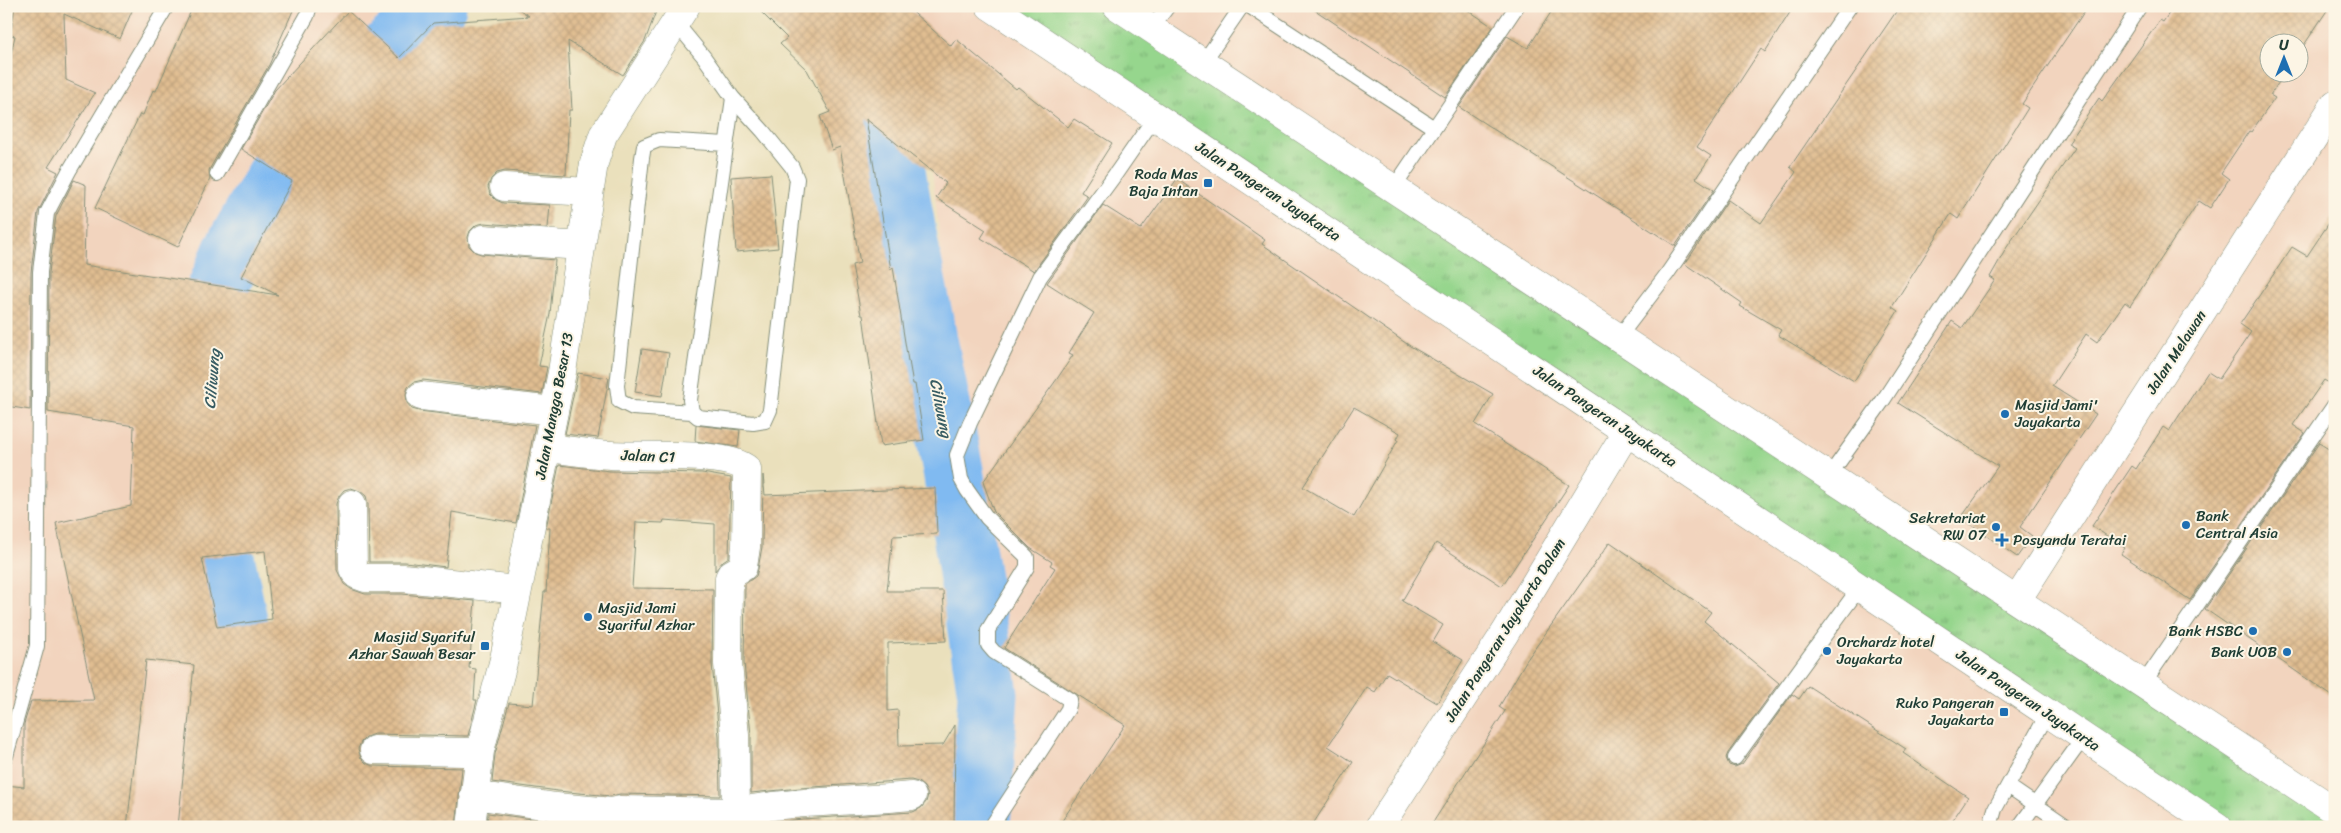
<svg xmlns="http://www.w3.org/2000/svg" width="2341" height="833" font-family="Sriracha,sans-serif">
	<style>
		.built { fill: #f2d4be; fill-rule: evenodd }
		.grass { fill: url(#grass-tufts); stroke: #5a8a60 }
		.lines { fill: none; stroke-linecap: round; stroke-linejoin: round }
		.river { stroke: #80baf1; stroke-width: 61 }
		.building { fill: url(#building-cross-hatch); fill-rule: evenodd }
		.service-casing { stroke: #848e78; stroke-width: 16 }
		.minor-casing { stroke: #848e78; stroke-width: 29 }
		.secondary-casing { stroke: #848e78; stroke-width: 29 }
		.service { stroke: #fff; stroke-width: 14 }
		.minor { stroke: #fff; stroke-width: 28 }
		.secondary { stroke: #fff; stroke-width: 28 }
		.poi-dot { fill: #1f6fb2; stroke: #fcf5e5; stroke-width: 2 }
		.labels { text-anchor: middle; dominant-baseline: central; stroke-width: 4; stroke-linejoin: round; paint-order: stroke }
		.poi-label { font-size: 15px; fill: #1f3d34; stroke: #fcf5e5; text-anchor: end }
		.street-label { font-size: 15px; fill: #1f3d34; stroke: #fcf5e5 }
		.water-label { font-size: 16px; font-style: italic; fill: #375c63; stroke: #fcf5e5 }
	</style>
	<defs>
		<pattern id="grass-tufts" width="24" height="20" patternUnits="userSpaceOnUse" patternTransform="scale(1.25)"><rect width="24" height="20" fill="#96d68d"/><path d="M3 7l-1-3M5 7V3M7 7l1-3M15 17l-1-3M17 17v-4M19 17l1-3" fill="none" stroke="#7aaf74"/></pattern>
		<pattern id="building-cross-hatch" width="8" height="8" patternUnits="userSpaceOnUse" patternTransform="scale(1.25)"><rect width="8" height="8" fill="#e0bd91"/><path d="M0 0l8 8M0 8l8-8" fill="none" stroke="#c0a37e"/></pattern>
	</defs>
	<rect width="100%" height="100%" fill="#fcf5e5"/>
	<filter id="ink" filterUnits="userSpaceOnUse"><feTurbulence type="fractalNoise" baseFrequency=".02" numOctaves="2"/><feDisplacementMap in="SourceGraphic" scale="10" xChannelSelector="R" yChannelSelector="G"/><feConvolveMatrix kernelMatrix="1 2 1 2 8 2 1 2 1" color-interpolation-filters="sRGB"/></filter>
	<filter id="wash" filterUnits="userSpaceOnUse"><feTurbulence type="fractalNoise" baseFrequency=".0096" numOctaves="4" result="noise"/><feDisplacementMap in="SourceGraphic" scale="20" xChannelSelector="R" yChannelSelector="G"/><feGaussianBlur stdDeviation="1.12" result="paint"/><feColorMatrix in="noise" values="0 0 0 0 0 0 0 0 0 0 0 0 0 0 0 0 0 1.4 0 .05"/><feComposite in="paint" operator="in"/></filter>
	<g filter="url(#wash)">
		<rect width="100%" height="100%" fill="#eae0bc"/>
		<path class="built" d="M6 6H448L375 67 213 267 158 343 234 827H6Z
			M787 6H990L2218 827H1004L930 151Z
			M1117 6H2335V810ZM2268 42H2298V72H2268Z"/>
		<path class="grass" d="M990 6H1117L2335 811V827H2218Z"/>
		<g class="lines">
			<path class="river" d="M855 61 885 114 909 250 953 470 988 694 980 827
				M214 370 216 352 213 300 234 250 284 162 356 80 436 6
				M211 473 212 499 255 708"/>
		</g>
		<g id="blocks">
			<path class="building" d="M15 6H134L120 39 64 14 66 80 95 93 48 167 58 172 38 212 31 272 30 410 6 406V75L15 36 10 35Z
				M193 6H295L269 65 209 170 210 179 178 247 95 208 140 114 143 115 153 90 156 91Z
				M514 6H658L645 41 623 75 568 41 572 110H569L566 175 505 171 497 173 491 179 488 187 490 194 496 200 503 203 550 205 548 228 484 223 476 225 470 231 468 237 469 246 475 252 481 254 555 260 550 314 539 366 547 367 542 394 423 380 414 382 408 387 406 394 407 403 412 409 419 411 535 425 516 523 452 512 446 567 405 562H369L368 504 366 496 360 491 351 488 344 490 339 496 336 504 337 570 344 584 351 589 365 594H402L475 601 469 668 476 669 474 700H477L468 736 374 734 366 737 361 742 358 749 361 758 366 763 373 766 462 768 456 827H178L194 665 146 660 127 827H6V785L24 787V724L31 701 94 700 56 523 131 506 134 426 48 412 49 273 56 216 74 180 86 185 84 265 278 295 241 277 292 181 241 149 275 90 348 11 399 58 433 23 529 16ZM265 551 272 619 217 627 202 558Z
				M755 6H906L951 46 956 39 1016 89 1018 87 1068 127 1074 119 1112 143 1081 192 1088 196 1034 271 981 238 986 230 936 198 946 183 866 119 891 270 893 267 908 361H909L913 384H915L924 440 881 446 863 315H861L852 265 860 263 840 147 832 150 820 116 830 112 807 70 780 44 787 38Z
				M1309 6H1462L1493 27 1445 97Z
				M1555 6H1794L1765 52 1761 49 1697 147 1711 156 1696 178 1714 190 1675 246 1459 107 1507 36 1528 48Z
				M1900 6H2088L2022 104 2028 108 1958 219 1951 214 1892 307 1898 311 1854 381 1778 335 1781 330 1740 306 1742 303 1685 264 1728 200 1761 223 1796 172 1790 167Z
				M2174 6H2330L2298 54V42H2268V72H2286L2270 95 2275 98 2251 132 2249 131 2221 173 2229 179 2210 208 2199 201 2130 306 2125 302 2097 342 2086 334 2052 386 2096 414 2020 527 2032 536 2017 557 1961 518 1998 466 1898 403 1952 321 1962 328 1995 280 1990 277 2007 247 2075 148 2068 144 2099 98 2102 101 2160 20 2163 22Z
				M771 174 778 248 736 252 731 177Z
				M1177 179 1265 240 1262 244 1410 346 1493 394 1475 424 1569 485 1502 586 1436 543 1402 601 1443 625 1433 642 1463 660 1437 703 1387 673 1375 692 1367 687 1328 746 1353 762 1311 827H1058L1125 725 1004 648 1055 568 1050 565 1052 562 1030 548 994 512 983 482 1057 379 1073 355 1069 353 1094 313 1047 283 1103 205 1141 229ZM1354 407 1400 433 1397 439 1398 440 1354 517 1303 487Z
				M2335 214V387L2324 380 2293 425 2305 433 2190 600 2121 554 2125 548 2092 526 2132 466 2136 469 2163 427 2169 431 2208 372 2219 379 2251 332 2240 324 2292 247 2307 256Z
				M642 349 669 353 662 396 635 392Z
				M578 373 609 378 598 438 565 434Z
				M696 425 740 430 738 447 695 441Z
				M2319 443 2335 453V698L2205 609Z
				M559 465 610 471 702 473 731 478 729 557 723 561 715 571V524L664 520 663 523 636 522 632 588 713 589 712 664 719 736 720 796 620 794 611 796 558 791 492 782 495 754 509 703 533 705 544 592H546L550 528H546Z
				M763 475 765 495 935 488 937 534 893 536 887 591H943L946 641 888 643V711L898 710 899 746 943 745 955 725 954 827H742L802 819 913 812 921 808 926 802 928 795 924 787 918 782 911 780 800 788 751 793V735L744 663 745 584 756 576 758 569 762 547Z
				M1610 542 1711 612 1704 621 1779 683 1728 753 1726 758 1729 765 1735 767 1742 764 1792 694 1799 699 1808 686 1906 749 1903 753 1968 797 1948 827H1430L1505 711 1499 707 1526 661Z
				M488 813 554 822 601 827H487Z"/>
		</g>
	</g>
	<g filter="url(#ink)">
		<use href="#blocks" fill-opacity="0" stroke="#848e78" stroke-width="1"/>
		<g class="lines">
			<defs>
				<path id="service" d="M1249 6 1434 128
					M676 23 704 57 733 98 763 131 792 167 797 179 770 410 765 421 753 423 698 417 692 412 690 400 733 98
					M1151 29 1168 6
					M1203 63 1242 6
					M217 174 307 16 310 6
					M1393 189 1517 6
					M1619 337 1667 274 1850 6
					M692 412 633 408 619 401 617 386 642 158 644 146 659 140 726 144
					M1829 476 1884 399 2140 6
					M2143 684 2335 404
					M6 756 37 646 40 272 47 213 69 171 167 6
					M1735 758 1860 587
					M2008 786 2068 827
					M991 827 1068 709 1070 700 994 652 988 645V630L1027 567V557L987 518 967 490 961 479 957 455 970 423 1040 277 1117 172 1155 117
					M1990 827 1995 809 2048 713
					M2019 827 2084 737"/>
				<path id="minor" d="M504 187 589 192
					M483 239 581 246
					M421 396 554 411
					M352 504 353 569 357 575 365 578H403L518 590
					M2017 600 2335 104
					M374 750 464 752 480 751
					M474 795 556 807 612 812 620 810 736 812 735 735 728 664 729 578 731 574 743 567 746 547 747 469C728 451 639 457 611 455 590 454 568 450 547 448
					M736 812C793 800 853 802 912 796
					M471 827 480 751 504 659 562 372 594 163 603 135 686 6
					M1379 827 1505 633 1627 431"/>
				<path id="secondary" d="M990 6 2218 827
					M1117 6 2335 811"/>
			</defs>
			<use href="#service" class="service-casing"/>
			<use href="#minor" class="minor-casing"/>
			<use href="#secondary" class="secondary-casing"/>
			<use href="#service" class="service"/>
			<use href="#minor" class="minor"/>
			<use href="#secondary" class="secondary"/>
		</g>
	</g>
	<g class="poi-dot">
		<rect x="1203" y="178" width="10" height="10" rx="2.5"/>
		<circle cx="2005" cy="414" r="5"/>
		<circle cx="2186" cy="525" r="5"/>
		<circle cx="1996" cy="527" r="5"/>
		<path d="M1999.5 532.5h5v5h5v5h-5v5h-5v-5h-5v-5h5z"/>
		<circle cx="588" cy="617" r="5"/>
		<circle cx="2253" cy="631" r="5"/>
		<rect x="480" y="641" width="10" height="10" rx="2.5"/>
		<circle cx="1827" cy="651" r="5"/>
		<circle cx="2287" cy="652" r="5"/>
		<rect x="1999" y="707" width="10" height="10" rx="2.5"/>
	</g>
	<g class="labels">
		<g class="poi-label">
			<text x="1198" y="174">Roda Mas<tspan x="1198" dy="17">Baja Intan</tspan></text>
			<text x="2015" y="405" text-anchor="start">Masjid Jami'<tspan x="2015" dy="17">Jayakarta</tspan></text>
			<text x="2196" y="516" text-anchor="start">Bank<tspan x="2196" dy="17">Central Asia</tspan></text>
			<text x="1986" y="518">Sekretariat<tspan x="1986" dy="17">RW 07</tspan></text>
			<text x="2013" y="540" text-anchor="start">Posyandu Teratai</text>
			<text x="598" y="608" text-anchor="start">Masjid Jami<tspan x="598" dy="17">Syariful Azhar</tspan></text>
			<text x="2243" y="631">Bank HSBC</text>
			<text x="475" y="637">Masjid Syariful<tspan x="475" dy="17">Azhar Sawah Besar</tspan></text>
			<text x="1837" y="642" text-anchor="start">Orchardz hotel<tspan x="1837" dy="17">Jayakarta</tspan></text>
			<text x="2277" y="652">Bank UOB</text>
			<text x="1994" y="703">Ruko Pangeran<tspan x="1994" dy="17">Jayakarta</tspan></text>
		</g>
		<g class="street-label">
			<text transform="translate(1268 191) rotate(33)">Jalan Pangeran Jayakarta</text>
			<text transform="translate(2176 352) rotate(-57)">Jalan Melawan</text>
			<text transform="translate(554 406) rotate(-79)">Jalan Mangga Besar 13</text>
			<text transform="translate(1605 416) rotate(34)">Jalan Pangeran Jayakarta</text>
			<text transform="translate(648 456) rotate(2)">Jalan C1</text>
			<text transform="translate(1505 630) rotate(-58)">Jalan Pangeran Jayakarta Dalam</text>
			<text transform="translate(2028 700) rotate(34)">Jalan Pangeran Jayakarta</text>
		</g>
		<g class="water-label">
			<text transform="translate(212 379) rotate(-85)">Ciliwung</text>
			<text transform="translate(941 408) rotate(79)">Ciliwung</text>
		</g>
	</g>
	<rect width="2341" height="833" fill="none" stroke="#fcf5e5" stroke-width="25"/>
	<g transform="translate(2284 58)"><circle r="24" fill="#fcf5e5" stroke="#a4ab9e"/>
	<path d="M0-4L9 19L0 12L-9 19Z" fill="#1f6fb2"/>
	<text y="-8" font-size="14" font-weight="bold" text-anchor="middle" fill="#1f3d34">U</text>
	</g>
</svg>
